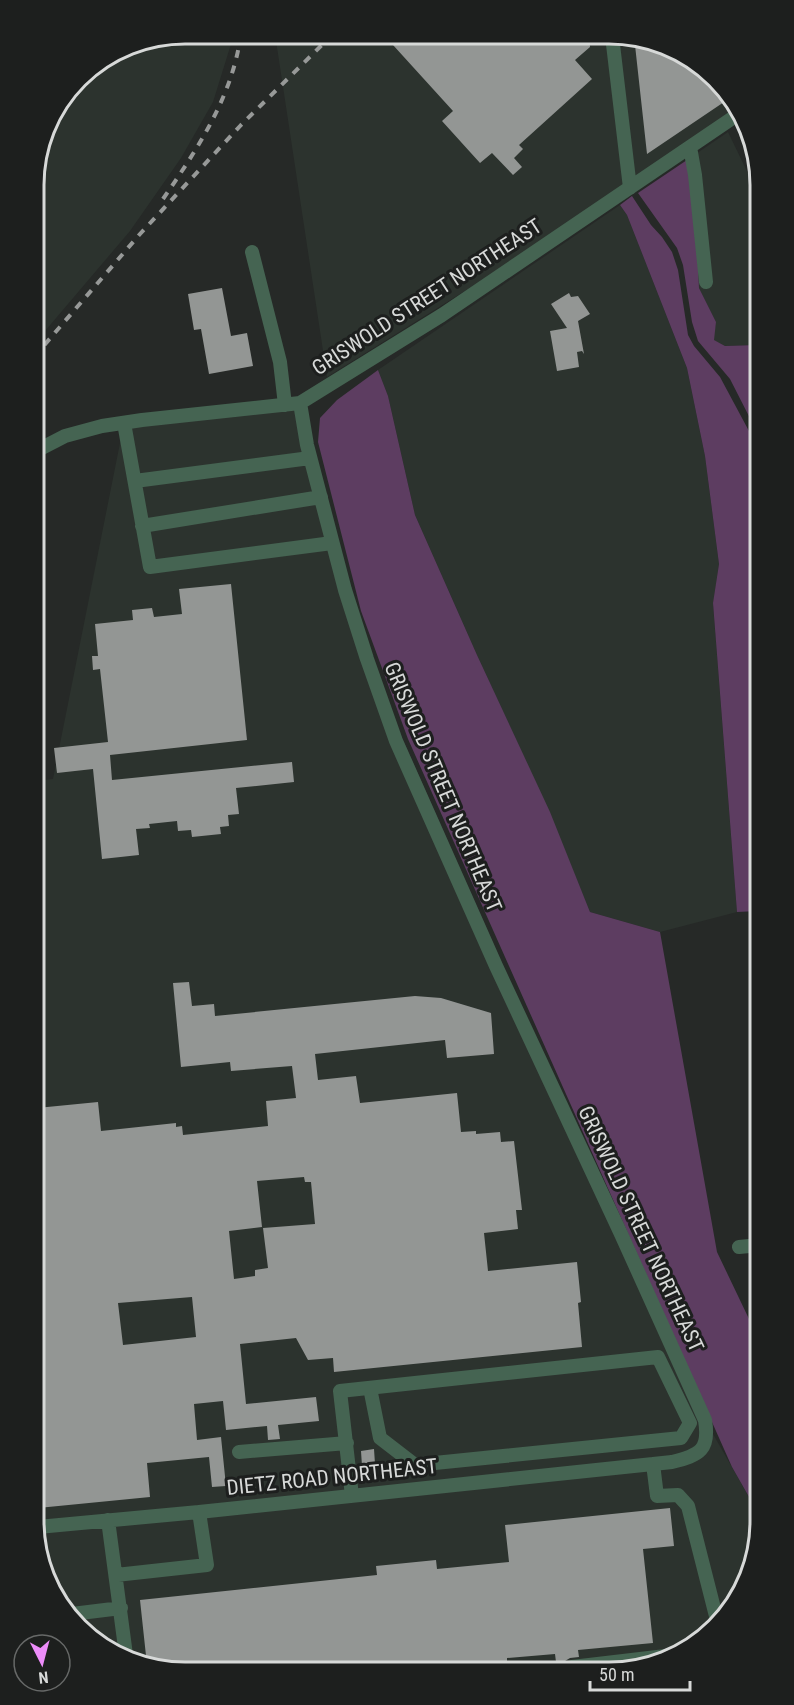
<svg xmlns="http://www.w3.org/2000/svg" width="794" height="1705" font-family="'Roboto Condensed',sans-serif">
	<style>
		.built { fill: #2c332e }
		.green { fill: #5d3d61 }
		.building { fill: #939694; fill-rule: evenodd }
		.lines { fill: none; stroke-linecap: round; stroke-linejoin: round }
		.minor { stroke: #456452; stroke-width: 14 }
		.rail { stroke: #979998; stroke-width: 4; stroke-dasharray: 8 8; stroke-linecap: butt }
		.labels { text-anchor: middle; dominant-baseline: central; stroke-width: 6; stroke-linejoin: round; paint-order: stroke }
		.street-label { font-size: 21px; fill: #d7d9d8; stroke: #1d1f1e }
		.rim { fill: none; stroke: #d7d9d8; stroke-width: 3 }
	</style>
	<rect width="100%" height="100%" fill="#262927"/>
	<path class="built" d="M185 33H233L231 44 213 102 181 158 130 231 34 344 33 175 49 118 84 71 127 44Z
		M275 34 638 36 710 71 737 115 638 183 327 377Z
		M728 132 756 190V345L725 346 713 340 716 322 699 288 697 243 687 160Z
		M620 205 627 215 687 368 705 456 719 564 713 604 737 912 660 932 590 912 549 812 477 655 415 515 388 396 378 370Z
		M300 403 367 659 705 1420 761 1518V1530L729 1613 693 1647 649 1667 156 1669 84 1634 38 1560 36 781 53 779 124 423Z"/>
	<path class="green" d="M687 160 697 243 699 288 716 322 714 340 725 346 756 345 757 432 730 379 698 341 692 322 683 265 677 248 638 193Z
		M632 196 651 225 662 237 672 252 678 270 688 335 694 346 720 377 757 446 758 911 737 912 713 603 719 564 705 456 687 368 627 215 620 205Z
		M378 370 388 396 415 515 477 655 550 812 590 912 660 932 717 1252 760 1342 761 1518 732 1467 408 739 361 611 318 442 320 418 337 400Z"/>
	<path class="building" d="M383 34 589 36 590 47 575 60 592 79 519 145 523 149 514 158 522 167 513 175 492 153 480 163 442 121 453 111Z
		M634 36H638L710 71 727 100 647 154Z
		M222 288 231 336 247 333 253 366 209 374 201 329 194 330 188 294Z
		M569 293 571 297 578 296 590 314 578 321 584 354 582 351 577 352 579 367 557 371 550 331 567 328 551 304Z
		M231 584 247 740 110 755 112 780 292 762 294 782 236 788 239 814 228 815 229 826 220 827 221 834 192 837 191 830 178 831 177 821 149 824 150 828 136 829 139 855 102 859 93 769 57 773 54 748 108 742 100 669 93 670 92 656H98L95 624 133 620 132 610 152 608 154 617 182 614 179 589Z
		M189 982 192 1006 214 1004 215 1016 415 996 441 998 491 1013 494 1054 447 1058 445 1040 315 1054 318 1080 356 1076 360 1103 457 1093 461 1132 476 1131V1134L500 1132 501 1142 514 1141 522 1210H516L518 1229 484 1233 488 1271 577 1262 581 1302 578 1303 582 1347 334 1372 333 1358 308 1360 296 1338 240 1344 246 1404 316 1397 319 1421 278 1425 280 1439 268 1440 267 1426 226 1430 223 1401 194 1404 197 1440 221 1437 226 1486 212 1487 209 1457 147 1463 150 1497 38 1508 37 1108 98 1102 101 1131 176 1123V1127L182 1126 183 1135 268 1126 266 1101 296 1098 292 1066 231 1071 230 1062 181 1067 173 983ZM304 1177 305 1182H311L315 1224 263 1228 268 1268 255 1270V1276L234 1279 229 1231 262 1227 257 1181ZM192 1297 196 1337 123 1345 118 1303Z
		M374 1449 375 1464 362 1466 361 1451Z
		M670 1508 674 1546 643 1549 653 1643 578 1650 579 1657 570 1658 565 1661 556 1662 555 1654 507 1658V1667L156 1669 147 1665 140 1600 377 1575 376 1566 436 1560 437 1569 509 1562 505 1525Z"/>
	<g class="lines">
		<path class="minor" d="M612 36 630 188
			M690 147 695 175 706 282
			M252 252 280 362 285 405
			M124 423 150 567 332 543
			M34 452 65 436 102 426 142 420 300 403 442 315 737 115
			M135 481 310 458
			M142 526 321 497
			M739 1247 760 1245
			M239 1452 347 1443
			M653 1464 657 1496 678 1495 688 1506 718 1624
			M352 1496 340 1391 658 1357 690 1423 681 1438 415 1465 380 1438 370 1388
			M108 1520 126 1655
			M38 1527 199 1512 672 1462C700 1455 710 1450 705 1420L621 1234 496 966 396 741 367 659 345 590 307 445 300 403
			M116 1575 207 1565 199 1512
			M72 1614 121 1608
			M572 1667 674 1655"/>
		<path class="rail" d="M163 199C198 148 233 96 241 33
			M34 357 140 234 241 125 333 34"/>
	</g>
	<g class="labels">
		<g class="street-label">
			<text transform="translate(427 297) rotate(-33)">GRISWOLD STREET NORTHEAST</text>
			<text transform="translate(443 787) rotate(67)">GRISWOLD STREET NORTHEAST</text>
			<text transform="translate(641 1229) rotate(65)">GRISWOLD STREET NORTHEAST</text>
			<text transform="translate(332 1477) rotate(-6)">DIETZ ROAD NORTHEAST</text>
		</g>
	</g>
	<path d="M0 0H794V1705H0ZM185 44H609A141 141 0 0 1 750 185V1521A141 141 0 0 1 609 1662H185A141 141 0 0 1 44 1521V185A141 141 0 0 1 185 44Z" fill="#1d1f1e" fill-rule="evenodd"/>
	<path class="rim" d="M185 44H609A141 141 0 0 1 750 185V1521A141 141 0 0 1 609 1662H185A141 141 0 0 1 44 1521V185A141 141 0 0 1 185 44Z"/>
	<g transform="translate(42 1663) rotate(174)"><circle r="28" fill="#1d1f1e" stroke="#676968" stroke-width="1.5"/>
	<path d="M0-4.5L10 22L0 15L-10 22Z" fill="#ed8cf9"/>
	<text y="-9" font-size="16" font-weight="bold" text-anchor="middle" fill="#d7d9d8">N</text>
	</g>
	<path d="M590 1681v9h100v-9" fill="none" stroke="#d7d9d8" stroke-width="3"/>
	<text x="599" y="1681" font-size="18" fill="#d7d9d8" stroke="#1d1f1e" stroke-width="4.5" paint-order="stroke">50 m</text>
</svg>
